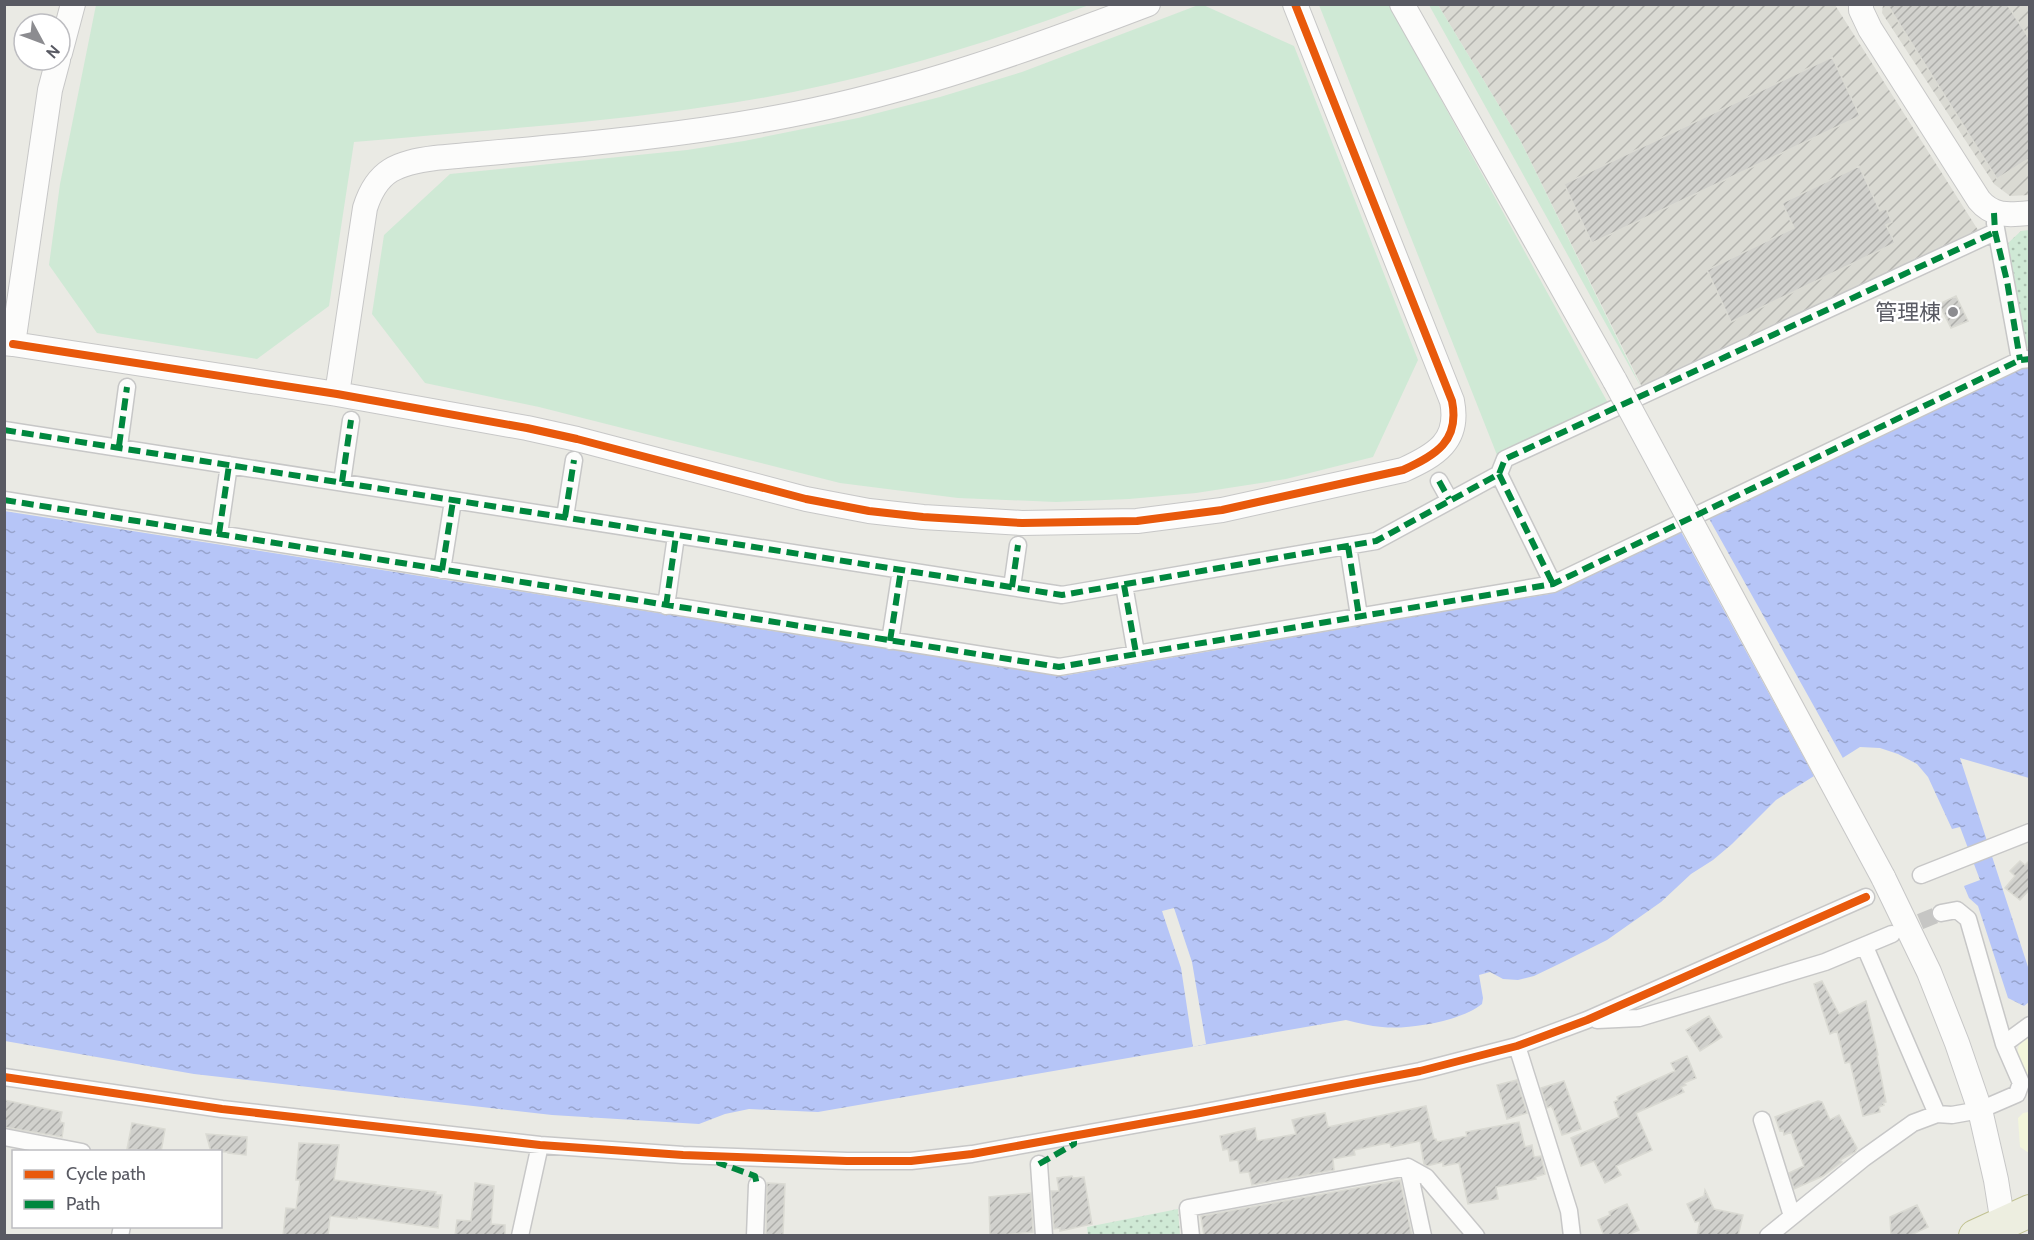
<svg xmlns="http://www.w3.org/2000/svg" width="2034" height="1240" font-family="Cabin,'Noto Sans JP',sans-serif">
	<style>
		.commercial { fill: #f3f6db }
		.industrial { fill: url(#industrial-furrows) }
		.grass { fill: #cfe9d5 }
		.park { fill: url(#park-dots) }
		.water { fill: url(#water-ripples) }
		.pier { fill: #eaeae4 }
		.building { fill: url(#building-hatch); stroke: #dadad3; stroke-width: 1.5 }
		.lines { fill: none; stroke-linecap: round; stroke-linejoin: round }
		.street-tunnel { stroke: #c6c6c4; stroke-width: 16; stroke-dasharray: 16 8; stroke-linecap: butt }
		.street-casing { stroke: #c7c7c7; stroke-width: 19 }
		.secondary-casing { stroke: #c7c7c7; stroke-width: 26 }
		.highway-casing { stroke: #c1c291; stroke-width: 34 }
		.street { stroke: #fcfcfb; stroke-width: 16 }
		.secondary { stroke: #fcfcfb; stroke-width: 24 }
		.highway { stroke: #edeee0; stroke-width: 32 }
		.secondary-bridge-casing { stroke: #c7c7c7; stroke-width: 26; stroke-linecap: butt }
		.secondary-bridge { stroke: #fcfcfb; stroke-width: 24 }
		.quiet { stroke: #00873e; stroke-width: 6; stroke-dasharray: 12 6; stroke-linecap: butt }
		.cycleway-casing { stroke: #fff; stroke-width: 11 }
		.cycleway { stroke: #e8590c; stroke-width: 8 }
		.poi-dot { fill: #8c8c90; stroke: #fff; stroke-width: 2 }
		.labels { text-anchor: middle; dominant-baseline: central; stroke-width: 4.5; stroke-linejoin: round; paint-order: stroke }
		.poi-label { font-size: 22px; fill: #595a63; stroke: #fff; text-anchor: end }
	</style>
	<defs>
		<pattern id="industrial-furrows" width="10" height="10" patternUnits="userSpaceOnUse" patternTransform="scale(1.5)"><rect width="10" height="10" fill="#dadad3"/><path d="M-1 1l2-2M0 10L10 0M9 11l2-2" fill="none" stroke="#b4b4af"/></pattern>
		<pattern id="park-dots" width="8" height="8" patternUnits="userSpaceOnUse" patternTransform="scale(1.5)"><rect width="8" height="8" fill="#cfe9d5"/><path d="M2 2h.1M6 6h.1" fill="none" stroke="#abc0b0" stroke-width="1.8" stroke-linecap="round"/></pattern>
		<pattern id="water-ripples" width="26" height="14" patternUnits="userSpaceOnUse" patternTransform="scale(1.5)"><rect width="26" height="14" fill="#b6c5f7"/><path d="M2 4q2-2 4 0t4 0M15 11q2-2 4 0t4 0" fill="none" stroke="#97a3cc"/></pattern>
		<pattern id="building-hatch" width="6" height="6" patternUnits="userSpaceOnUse" patternTransform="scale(1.5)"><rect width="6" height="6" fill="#d1d1cd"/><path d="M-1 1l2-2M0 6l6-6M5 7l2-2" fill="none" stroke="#adadaa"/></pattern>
	</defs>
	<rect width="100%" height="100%" fill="#eaeae4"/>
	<path class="commercial" d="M2029 1037V1079L2017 1053 2019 1045Z
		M2029 1112H2030L2029 1153 2020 1147 2018 1118 2023 1113Z"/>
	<path class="industrial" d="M1438 5H1835L1978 230 1643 389 1521 142Z
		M1883 5H2029V195L2010 196 1994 184 1882 13Z"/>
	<path class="grass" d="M1201 4 1294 46 1418 360 1373 457 1286 479 1196 493 1129 499 1056 502 958 498 840 483 539 407 425 383 372 314 384 235 450 174 687 150 744 141 858 118 940 97 1022 72Z
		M96 5V4L1089 5C967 51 840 88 711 106 593 124 473 131 354 142L329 306 257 359 97 333 49 265 60 184Z
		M1319 5H1389L1608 403 1497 455Z
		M1429 5H1438L1521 142 1642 389Z"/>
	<path class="park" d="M2029 230 2030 348H2027L2008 243 2021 231Z
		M1178 1209 1180 1235H1088L1087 1227Z"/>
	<path class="water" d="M2029 367V778L1960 758 2029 970V1002L2024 1006 2008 998 1978 906 1969 898 1964 886 1980 880 1960 827 1952 829 1928 777 1917 764 1898 754 1880 748 1860 747 1776 800 1732 844 1713 860 1691 874 1661 902 1607 940 1559 964 1534 976 1518 980 1503 979 1490 972 1479 975 1483 998 1482 1004C1461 1021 1409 1030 1382 1027 1370 1026 1358 1023 1346 1020L818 1112 749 1109 725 1114 699 1124 552 1115 194 1074 5 1041 4 511 1062 676 1549 594 2019 368Z"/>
	<path class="pier" d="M1707 515 1844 760 1815 778 1679 528Z
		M1174 908 1192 962 1206 1044 1193 1047 1181 968 1162 911Z"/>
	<path class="building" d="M1887 4H2007L2030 40V158L1997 179Z
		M1832 57 1860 116 1592 243 1564 184Z
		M1859 166 1880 211 1886 208 1892 222 1886 225 1895 243 1731 322 1707 270 1794 228 1782 203Z
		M1956 296 1968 321 1951 328 1939 304Z
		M2030 860V889L2020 900 2005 888 2015 876 2010 871 2020 861 2025 865Z
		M1822 981 1839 1014 1866 1001 1878 1055 1877 1056 1886 1102 1883 1103 1884 1105 1879 1107 1880 1112 1863 1116 1850 1062 1845 1063 1837 1031 1830 1034 1814 984Z
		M1709 1016 1722 1037 1700 1051 1686 1030Z
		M1687 1056 1696 1078 1684 1083 1686 1085 1681 1087 1684 1092 1636 1113 1652 1150 1616 1166 1621 1175 1605 1183 1594 1161 1581 1166 1571 1138 1619 1117 1614 1102 1618 1100 1617 1097 1675 1071 1671 1063Z
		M1517 1080 1527 1113 1507 1119 1497 1085Z
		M1564 1081 1581 1129 1562 1135 1553 1109 1551 1106 1547 1108 1541 1088Z
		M4 1100 62 1112 60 1122 64 1123 62 1137 4 1127Z
		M1818 1101 1822 1102 1830 1120 1839 1115 1857 1148 1855 1152 1840 1160 1842 1162 1823 1176 1794 1189 1789 1173 1804 1166 1791 1132 1784 1135 1783 1130 1780 1131 1775 1117Z
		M1426 1106 1434 1139H1436L1437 1142 1467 1136 1466 1132 1519 1122 1525 1147 1532 1145 1534 1157 1541 1156 1545 1174 1535 1177 1536 1179 1496 1187 1498 1199 1468 1204 1459 1163 1443 1166V1162L1427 1166 1424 1164 1420 1141 1391 1147 1390 1143 1383 1144 1354 1150 1355 1155 1333 1159 1334 1170 1252 1185 1249 1172 1240 1173 1238 1160 1230 1161 1228 1149 1223 1150 1220 1136 1255 1128 1257 1141 1296 1134 1292 1120 1300 1118 1325 1113 1328 1127Z
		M132 1123 165 1129 161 1152 127 1149Z
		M206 1134 247 1137 246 1155 228 1153V1152H211Z
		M299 1143 339 1145 334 1180 436 1192 435 1195H442L438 1228 358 1217 357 1219 330 1216 328 1236H283L286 1208 296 1209 300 1180H296Z
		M1072 1176 1073 1178 1084 1177 1092 1224 1060 1231V1228L1054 1229 1051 1191H1059L1057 1178Z
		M1400 1180 1412 1236H1204L1201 1216Z
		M475 1183 494 1186 491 1224 505 1225V1236H455L457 1220 471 1221Z
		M767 1183 785 1184 783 1236H766Z
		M1705 1190 1714 1209 1743 1215 1738 1236H1697L1700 1221 1695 1222 1687 1204 1704 1196Z
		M1031 1193 1033 1232 990 1236 989 1197Z
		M1627 1204 1639 1230 1625 1236H1604L1598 1220 1610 1215 1609 1212Z
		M1917 1205 1928 1227 1909 1236H1891L1890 1217Z"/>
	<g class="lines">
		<path class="street-tunnel" d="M1898 931 1941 913"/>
		<defs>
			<path id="street" d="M1995 223 2020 360
				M4 430 1062 595 1376 541 1499 474 1505 459 1995 232
				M119 446 127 387
				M1499 474 1553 584
				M1439 481 1449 499
				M342 482 351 420
				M4 500 1059 667 1553 584 2020 360 2030 359
				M565 517 574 460
				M219 534 229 465
				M1348 546 1359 616
				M442 570 453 501
				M1124 585 1136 653
				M1012 587 1018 545
				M666 606 676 536
				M890 641 901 570
				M1921 875 2030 832
				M1941 913 1957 910 1968 919 2004 1044
				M1865 947 1937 1114
				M1597 1020 1639 1018 1825 962 1892 934
				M1517 1046 1569 1211 1572 1236
				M4 1077 222 1109 540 1145 683 1155 847 1161H911L972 1154 1195 1114 1420 1071 1517 1046 1587 1020 1866 897
				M1762 1120 1792 1216
				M4 1137 82 1152
				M1039 1164 1044 1236
				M1408 1167 1423 1236
				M120 1236 122 1226
				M520 1236 540 1145
				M755 1236 757 1185
				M1191 1236 1188 1208 1408 1167 1426 1177 1476 1236
				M1768 1236 1864 1158 1913 1123 1937 1114 1952 1115 1980 1110 2017 1094 2021 1083 2004 1044 2030 1025"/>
			<path id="secondary" d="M1402 4 1615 381
				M1861 4V10L1870 29 1979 200C1993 217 2009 215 2030 213
				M60 53 73 4
				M4 343 13 344 50 90 58 60
				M13 344 337 394 527 428 577 439 806 499 869 511 923 517 1022 523 1137 521 1222 510 1403 470C1436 455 1460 441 1452 401L1295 4
				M337 394 365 208C377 170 397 163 435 158 553 147 672 138 790 115 914 91 1030 49 1148 4
				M1883 877 1929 972 1957 1043 1980 1110 1996 1180 2003 1224"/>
			<path id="highway" d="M1975 1236 2030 1211"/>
		</defs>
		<use href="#street" class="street-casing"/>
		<use href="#secondary" class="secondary-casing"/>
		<use href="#highway" class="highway-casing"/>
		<use href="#street" class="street"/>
		<use href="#secondary" class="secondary"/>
		<use href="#highway" class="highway"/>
		<defs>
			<path id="secondary-bridge" d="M1615 381 1883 877"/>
		</defs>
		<use href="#secondary-bridge" class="secondary-bridge-casing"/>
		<use href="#secondary-bridge" class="secondary-bridge"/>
		<path class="quiet" d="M1994 213 1995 232 2007 281 2020 360
			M4 430 1062 595 1376 541 1499 474 1505 459 1995 232
			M119 446 127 387
			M1499 474 1553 584
			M1439 481 1449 499
			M342 482 351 420
			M4 500 1059 667 1553 584 2020 360 2030 359
			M565 517 574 460
			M219 534 229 465
			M1348 546 1359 616
			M442 570 453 501
			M1124 585 1136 653
			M1012 587 1018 545
			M666 606 676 536
			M890 641 901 570
			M719 1159V1163L755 1176 757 1185
			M1039 1164 1074 1144V1137"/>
		<defs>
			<path id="cycleway" d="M13 344 337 394 527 428 577 439 806 499 869 511 923 517 1022 523 1137 521 1222 510 1403 470C1436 455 1460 441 1452 401L1295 4
				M4 1077 222 1109 540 1145 683 1155 847 1161H911L972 1154 1195 1114 1420 1071 1517 1046 1587 1020 1866 897"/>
		</defs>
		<use href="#cycleway" class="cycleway-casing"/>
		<use href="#cycleway" class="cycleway"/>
	</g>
	<circle class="poi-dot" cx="1953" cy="312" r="6"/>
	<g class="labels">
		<g class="poi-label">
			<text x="1941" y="312">管理棟</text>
		</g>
	</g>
	<rect width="2034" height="1240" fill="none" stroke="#595a63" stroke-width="12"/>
	<rect x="12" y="1150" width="210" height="78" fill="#ffffff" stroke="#bdbdc1" stroke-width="1.5"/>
	<rect x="24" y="1170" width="30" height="9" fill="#e8590c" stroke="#bdbdc1" stroke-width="1.5"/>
	<text x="66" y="1180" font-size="18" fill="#595a63">Cycle path</text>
	<rect x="24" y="1200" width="30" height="9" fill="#00873e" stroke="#bdbdc1" stroke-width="1.5"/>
	<text x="66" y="1210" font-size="18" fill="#595a63">Path</text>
	<g transform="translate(42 42) rotate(131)"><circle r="28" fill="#ffffff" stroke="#bdbdc1" stroke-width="1.5"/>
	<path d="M0-4.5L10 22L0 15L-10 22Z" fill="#8c8c90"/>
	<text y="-9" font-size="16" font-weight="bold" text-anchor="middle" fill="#595a63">N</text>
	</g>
</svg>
